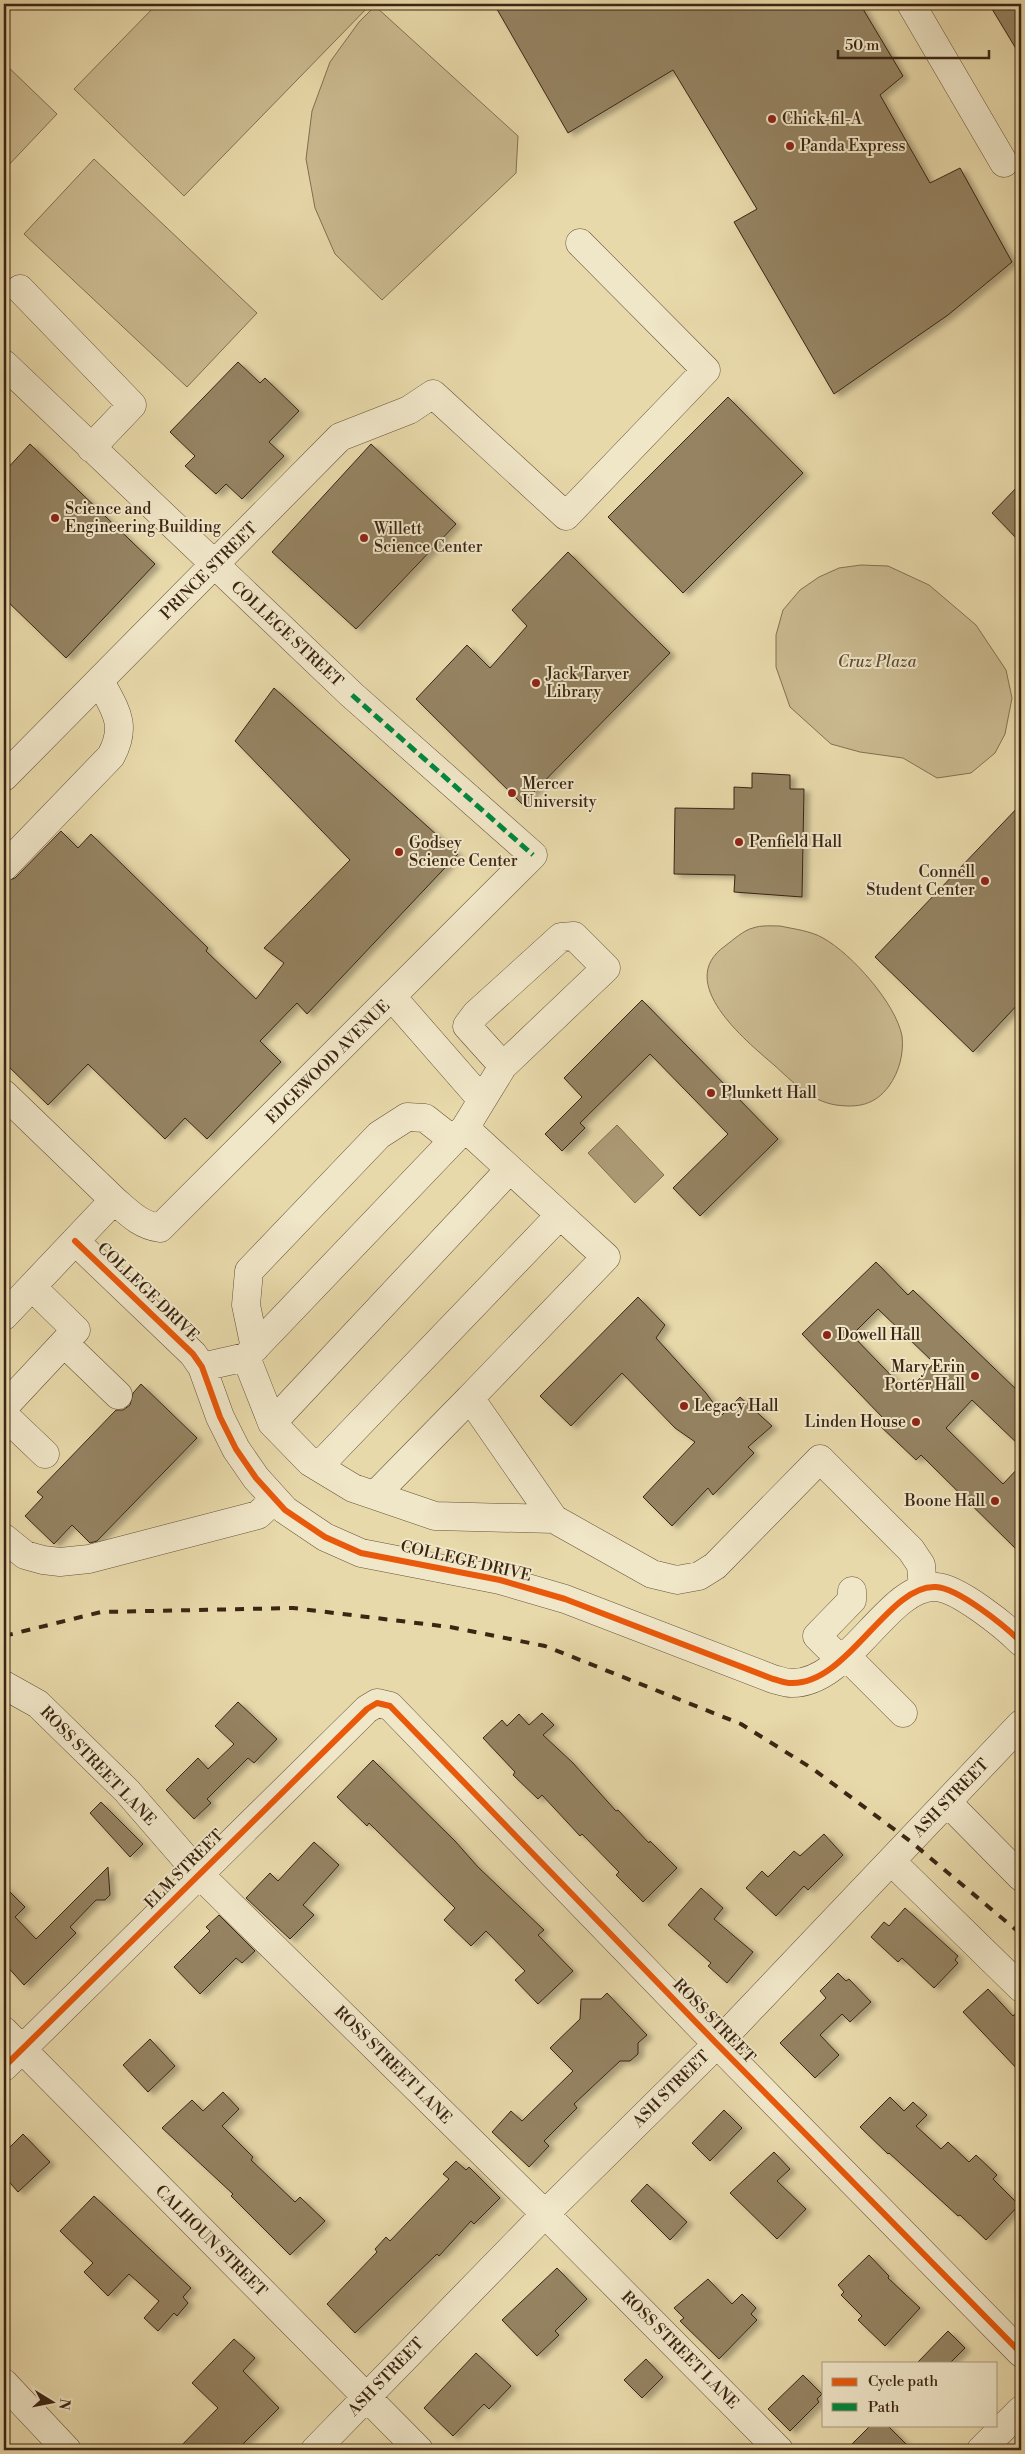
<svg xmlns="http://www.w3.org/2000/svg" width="1025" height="2454" font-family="'Libre Bodoni',serif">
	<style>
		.green { fill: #cbba90; stroke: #837052 }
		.water { fill: #ad9c77; stroke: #7f6c4f }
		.building { fill: #958362; stroke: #3b2513; fill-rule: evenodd; filter: url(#shadow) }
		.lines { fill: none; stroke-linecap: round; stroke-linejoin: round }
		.minor-casing { stroke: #665239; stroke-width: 29 }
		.minor { stroke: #f0e6c8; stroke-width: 28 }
		.rail { stroke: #3b2513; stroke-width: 4; stroke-dasharray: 9 9; stroke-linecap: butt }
		.quiet { stroke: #00873e; stroke-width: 5; stroke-dasharray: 10 5; stroke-linecap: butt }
		.cycleway-casing { stroke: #f0e6c8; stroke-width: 9 }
		.cycleway { stroke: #e8590c; stroke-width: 6 }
		.poi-dot { fill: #8f2418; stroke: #f0e6c8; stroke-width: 2 }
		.labels { text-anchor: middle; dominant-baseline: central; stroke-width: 4; stroke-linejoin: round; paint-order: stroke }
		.poi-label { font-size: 16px; fill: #3b2513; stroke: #f0e6c8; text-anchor: start }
		.street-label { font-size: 16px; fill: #3b2513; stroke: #f0e6c8 }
		.park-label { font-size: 16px; font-style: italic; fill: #5f4a32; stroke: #f0e6c8 }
	</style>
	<defs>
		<filter id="shadow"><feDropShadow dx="5.5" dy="3" stdDeviation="2.5" flood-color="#0004"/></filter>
	</defs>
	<rect width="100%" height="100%" fill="#e8d9aa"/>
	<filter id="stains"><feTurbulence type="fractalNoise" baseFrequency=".004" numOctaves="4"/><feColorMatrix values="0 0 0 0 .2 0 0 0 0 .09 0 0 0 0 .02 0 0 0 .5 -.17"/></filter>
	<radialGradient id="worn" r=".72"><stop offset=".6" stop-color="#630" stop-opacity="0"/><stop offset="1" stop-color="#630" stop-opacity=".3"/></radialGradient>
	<path class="green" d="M157 4H371L184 196 74 89Z
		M375 6 518 136 516 173 382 300 335 254 315 208 306 159 312 111 330 62 359 22Z
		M4 63 57 114 4 170Z
		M94 159 257 313 187 387 24 234Z
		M861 565 888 566 929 585 976 625 1006 670 1012 698 1005 734 995 753 971 773 937 778 903 758 860 752 831 744 790 707 776 667V635L783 610 800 590 819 577 839 568Z
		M780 926C794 929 811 931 823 938 852 954 896 1004 902 1036 904 1054 899 1072 889 1086 875 1105 858 1108 836 1105 810 1101 792 1081 774 1065 745 1040 674 982 725 946 733 940 744 930 753 928 761 925 772 926 780 926Z"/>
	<path class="water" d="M617 1125 664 1175 635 1203 588 1153Z"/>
	<path class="building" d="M494 4H860L903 76 880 95 930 183 960 168 1012 262 948 315 834 394 734 222 757 209 673 70 568 133Z
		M989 4H1021V57Z
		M238 362 260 383 265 378 299 411 269 442 284 456 242 499 226 484 216 494 185 466 195 456 170 432Z
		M728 397 803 473 683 593 608 517Z
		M30 444 155 564 66 658 4 598V472Z
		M371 444 456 524 356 629 272 552Z
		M1021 483V543L992 513Z
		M568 552 670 653 522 804 416 699 467 645 490 668 527 626 512 610Z
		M274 688 458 854 307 1014 297 1003 260 1041 281 1062 207 1139 185 1118 165 1139 88 1064 48 1105 4 1062V882L15 878 61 831 78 848 91 834 208 948 206 951 256 999 284 963 264 948 350 860 235 741Z
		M752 773 790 775V789H804L802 897 734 892 735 875 674 874 675 808 734 809V787L752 788Z
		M1021 804V1001L973 1052 875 957Z
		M642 1000 778 1139 700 1216 673 1188 728 1134 650 1054 580 1123 585 1128 562 1151 545 1134 582 1097 564 1078Z
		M876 1262 908 1295 913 1290 1021 1394V1447L972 1400 946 1428 1003 1484 1021 1465V1554L921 1455 916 1460 878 1424 883 1418 802 1334ZM878 1309 934 1363 907 1392 852 1335Z
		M638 1297 665 1325 656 1338 706 1393 722 1415 740 1397 772 1426 748 1447 754 1453 713 1495 708 1488 672 1526 643 1497 695 1442 675 1428 622 1373 571 1426 540 1396Z
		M141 1384 197 1438 97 1541 90 1543 72 1525 54 1544 25 1516 43 1497 37 1492 116 1410H123L130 1405 133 1393Z
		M238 1702 277 1739 254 1763 248 1758 207 1799 211 1803 194 1819 166 1790 198 1758 208 1769 234 1744 215 1726Z
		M542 1713 554 1725 543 1735 573 1763 616 1811 618 1810 649 1843 650 1841 677 1868 643 1902 616 1875 619 1872 582 1834 580 1836 542 1795 538 1799 513 1775 515 1772 483 1738 502 1720 507 1726 519 1714 529 1725Z
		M373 1760 455 1841 478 1867 544 1930 538 1935 573 1971 538 2004 515 1980 525 1971 486 1931 471 1946 444 1920 455 1908 369 1823 367 1826 337 1797Z
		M101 1802 143 1844 130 1857 90 1813Z
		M824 1834 843 1855 808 1890 804 1886 776 1916 746 1888 762 1871 768 1877 794 1851 800 1856Z
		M314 1842 339 1865 303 1905 314 1915 290 1939 246 1898 270 1873 278 1881Z
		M108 1867 110 1895 105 1900H96L70 1927 76 1933 24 1985 4 1963V1886L25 1907 15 1917 36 1939Z
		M701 1888 723 1908 714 1919 753 1952 727 1983 708 1966 711 1963 668 1925Z
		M905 1908 958 1956 955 1960 958 1963 934 1988 902 1958 898 1962 871 1937 884 1922 889 1926Z
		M219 1915 255 1951 242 1963 236 1958 200 1994 174 1967 210 1931 206 1927Z
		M838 1973 846 1981 849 1979 871 2002 850 2022 842 2014 820 2035 839 2055 815 2078 780 2043 826 1998 820 1991Z
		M988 1989 1013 2016 1021 2009V2073L963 2012Z
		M607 1993 647 2035 638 2043V2054L630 2061H620L574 2104 577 2108 544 2141 549 2146 529 2167 492 2132 511 2111 522 2121 573 2071 550 2048 580 2019 581 1999H601Z
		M150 2039 175 2066 148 2092 123 2065Z
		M223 2092 239 2109 222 2126 253 2157 251 2160 295 2202 300 2197 325 2221 290 2255 231 2196 233 2194 162 2128 192 2100 203 2111Z
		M890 2097 904 2111 913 2102 927 2115 916 2126 941 2149 948 2142 969 2162 976 2155 997 2175 993 2179 1019 2205 986 2240 960 2215 958 2216 889 2153 888 2154 860 2127Z
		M724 2110 742 2128 710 2161 692 2143Z
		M23 2134 50 2162 18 2192 4 2176V2153Z
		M774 2152 790 2169 777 2181 806 2209 777 2239 730 2193Z
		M456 2161 466 2170 469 2167 500 2198 474 2224 471 2221 439 2256 437 2254 355 2333 327 2304 377 2252 375 2249 386 2237 390 2241 449 2179 443 2174Z
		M647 2184 687 2222 670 2240 631 2201Z
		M94 2196 191 2288 183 2297 188 2303 177 2316 174 2313 158 2331 144 2318 159 2301 129 2274 108 2296 84 2272 93 2263 60 2231Z
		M869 2255 889 2276 888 2278 920 2308 885 2346 858 2320 862 2316 841 2295 844 2292 838 2285Z
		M557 2268 587 2299 555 2331 559 2335 537 2356 502 2320Z
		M708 2279 732 2304 742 2294 756 2308 751 2314 757 2320 719 2359 680 2321 684 2318 674 2308Z
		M948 2331 965 2348 950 2363H917Z
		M234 2339 255 2358 243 2371 279 2408 237 2450H177L218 2408 192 2383Z
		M476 2353 511 2386 489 2409 484 2404 453 2436 424 2408Z
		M646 2359 663 2377 642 2398 624 2380Z
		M803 2375 822 2394 817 2399 819 2402 790 2431 768 2409Z
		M871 2425H887L912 2450H846Z"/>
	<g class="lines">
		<defs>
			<path id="minor" d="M911 4 1004 163
				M20 289 132 405 91 448
				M4 364 352 695 533 855 160 1228C140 1225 129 1213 114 1200
				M4 777 340 437 409 410 433 394 566 516 706 370 580 243
				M4 867 111 756C128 724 115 710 100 681
				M393 998 482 1100
				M4 1094 114 1200 4 1316
				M465 1128 503 1066 606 968 574 936 561 937 476 1014 467 1026 503 1066
				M75 1241 193 1354 202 1367 220 1417 236 1449 256 1478 285 1510 325 1537 361 1553 500 1580 565 1599 773 1679C778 1680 785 1683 791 1683 848 1685 888 1584 936 1587 958 1588 1005 1626 1021 1642
				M64 1343 118 1395
				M255 1348 246 1305 249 1271 379 1135 407 1117 425 1118 453 1140
				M202 1367 246 1357
				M4 1407 76 1330 32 1287
				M4 1415 45 1454
				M272 1423 510 1169
				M318 1467 560 1215
				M375 1495 470 1398
				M554 1519 435 1516 353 1488 310 1462 272 1423 246 1357 465 1128 606 1257 470 1398 554 1519 652 1574 677 1580 699 1576 715 1566 820 1459 911 1550 921 1565 923 1589
				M4 1538 25 1555 43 1560 60 1562 89 1559 258 1515 275 1499
				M846 1656 903 1713
				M841 1660 817 1636 852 1600V1591
				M4 1685 38 1704 127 1791 199 1874 545 2214 779 2450
				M947 1802 1021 1877
				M891 1861 1021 1988
				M4 2031 419 2450
				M4 2067 367 1709 377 1703 390 1706 717 2044 1021 2353
				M4 2383 67 2450
				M315 2450 545 2214 717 2044 1021 1724
				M981 2450 1021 2410"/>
		</defs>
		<use href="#minor" class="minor-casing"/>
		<use href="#minor" class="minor"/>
		<path class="rail" d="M4 1636 101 1612 293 1608 450 1627 545 1646 741 1724 813 1769 910 1841 1021 1934"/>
		<path class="quiet" d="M352 695 533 855"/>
		<defs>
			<path id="cycleway" d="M75 1241 193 1354 202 1367 220 1417 236 1449 256 1478 285 1510 325 1537 361 1553 500 1580 565 1599 773 1679C778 1680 785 1683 791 1683 848 1685 888 1584 936 1587 958 1588 1005 1626 1021 1642
				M4 2067 367 1709 377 1703 390 1706 717 2044 1021 2353"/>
		</defs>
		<use href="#cycleway" class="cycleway-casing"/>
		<use href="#cycleway" class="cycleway"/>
	</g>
	<g class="poi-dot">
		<circle cx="772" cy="119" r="5"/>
		<circle cx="790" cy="146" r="5"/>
		<circle cx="55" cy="518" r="5"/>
		<circle cx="364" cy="538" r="5"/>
		<circle cx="536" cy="683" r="5"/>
		<circle cx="512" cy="793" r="5"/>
		<circle cx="739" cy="842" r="5"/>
		<circle cx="399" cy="852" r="5"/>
		<circle cx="985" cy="881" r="5"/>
		<circle cx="711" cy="1093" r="5"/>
		<circle cx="827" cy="1335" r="5"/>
		<circle cx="975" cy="1376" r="5"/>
		<circle cx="684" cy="1406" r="5"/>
		<circle cx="916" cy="1422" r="5"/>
		<circle cx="995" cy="1501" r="5"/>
	</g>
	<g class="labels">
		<g class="poi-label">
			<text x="782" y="119">Chick-fil-A</text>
			<text x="800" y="146">Panda Express</text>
			<text x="65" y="509">Science and<tspan x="65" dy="18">Engineering Building</tspan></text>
			<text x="374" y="529">Willett<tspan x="374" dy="18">Science Center</tspan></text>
			<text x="546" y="674">Jack Tarver<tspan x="546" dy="18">Library</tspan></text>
			<text x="522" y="784">Mercer<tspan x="522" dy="18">University</tspan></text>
			<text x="749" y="842">Penfield Hall</text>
			<text x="409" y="843">Godsey<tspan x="409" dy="18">Science Center</tspan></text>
			<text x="975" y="872" text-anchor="end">Connell<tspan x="975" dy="18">Student Center</tspan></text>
			<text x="721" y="1093">Plunkett Hall</text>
			<text x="837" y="1335">Dowell Hall</text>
			<text x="965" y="1367" text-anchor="end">Mary Erin<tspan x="965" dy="18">Porter Hall</tspan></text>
			<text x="694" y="1406">Legacy Hall</text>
			<text x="906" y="1422" text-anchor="end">Linden House</text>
			<text x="985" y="1501" text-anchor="end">Boone Hall</text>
		</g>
		<g class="street-label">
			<text transform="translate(209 571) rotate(-45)">PRINCE STREET</text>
			<text transform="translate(287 634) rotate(43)">COLLEGE STREET</text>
			<text transform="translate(328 1062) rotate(-45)">EDGEWOOD AVENUE</text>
			<text transform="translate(148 1292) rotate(44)">COLLEGE DRIVE</text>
			<text transform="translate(466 1561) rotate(13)">COLLEGE DRIVE</text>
			<text transform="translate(98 1766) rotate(46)">ROSS STREET LANE</text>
			<text transform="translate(951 1798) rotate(-46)">ASH STREET</text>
			<text transform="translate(184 1869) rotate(-45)">ELM STREET</text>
			<text transform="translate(714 2021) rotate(46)">ROSS STREET</text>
			<text transform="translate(393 2065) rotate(45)">ROSS STREET LANE</text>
			<text transform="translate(671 2089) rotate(-45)">ASH STREET</text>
			<text transform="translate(211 2241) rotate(45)">CALHOUN STREET</text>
			<text transform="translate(680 2350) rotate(45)">ROSS STREET LANE</text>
			<text transform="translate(386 2377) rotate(-46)">ASH STREET</text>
		</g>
		<g class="park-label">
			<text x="877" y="662">Cruz Plaza</text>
		</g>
	</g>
	<rect width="1025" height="2454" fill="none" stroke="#e8d9aa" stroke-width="20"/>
	<rect x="5" y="5" width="1015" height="2444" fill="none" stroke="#3b2513" stroke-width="2.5"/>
	<rect x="10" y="10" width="1005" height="2434" fill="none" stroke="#3b2513"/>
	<rect x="822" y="2362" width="175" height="65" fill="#f0e6c8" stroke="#a89980"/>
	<rect x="832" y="2378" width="25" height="8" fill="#e8590c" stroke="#a89980"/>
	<text x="868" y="2386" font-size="15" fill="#3b2513">Cycle path</text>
	<rect x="832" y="2403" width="25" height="8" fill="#00873e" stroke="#a89980"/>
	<text x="868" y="2412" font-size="15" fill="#3b2513">Path</text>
	<g transform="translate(52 2402) rotate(100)" stroke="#f0e6c8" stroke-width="4" paint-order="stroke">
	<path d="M0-4L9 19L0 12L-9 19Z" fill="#3b2513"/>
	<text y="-8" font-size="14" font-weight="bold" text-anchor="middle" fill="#3b2513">N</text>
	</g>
	<path d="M838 50v8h151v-8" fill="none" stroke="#3b2513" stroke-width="2.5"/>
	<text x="845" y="50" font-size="15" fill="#3b2513" stroke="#f0e6c8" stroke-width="4" paint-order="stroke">50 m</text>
	<rect width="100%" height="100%" filter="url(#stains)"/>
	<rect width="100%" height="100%" fill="url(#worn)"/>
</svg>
